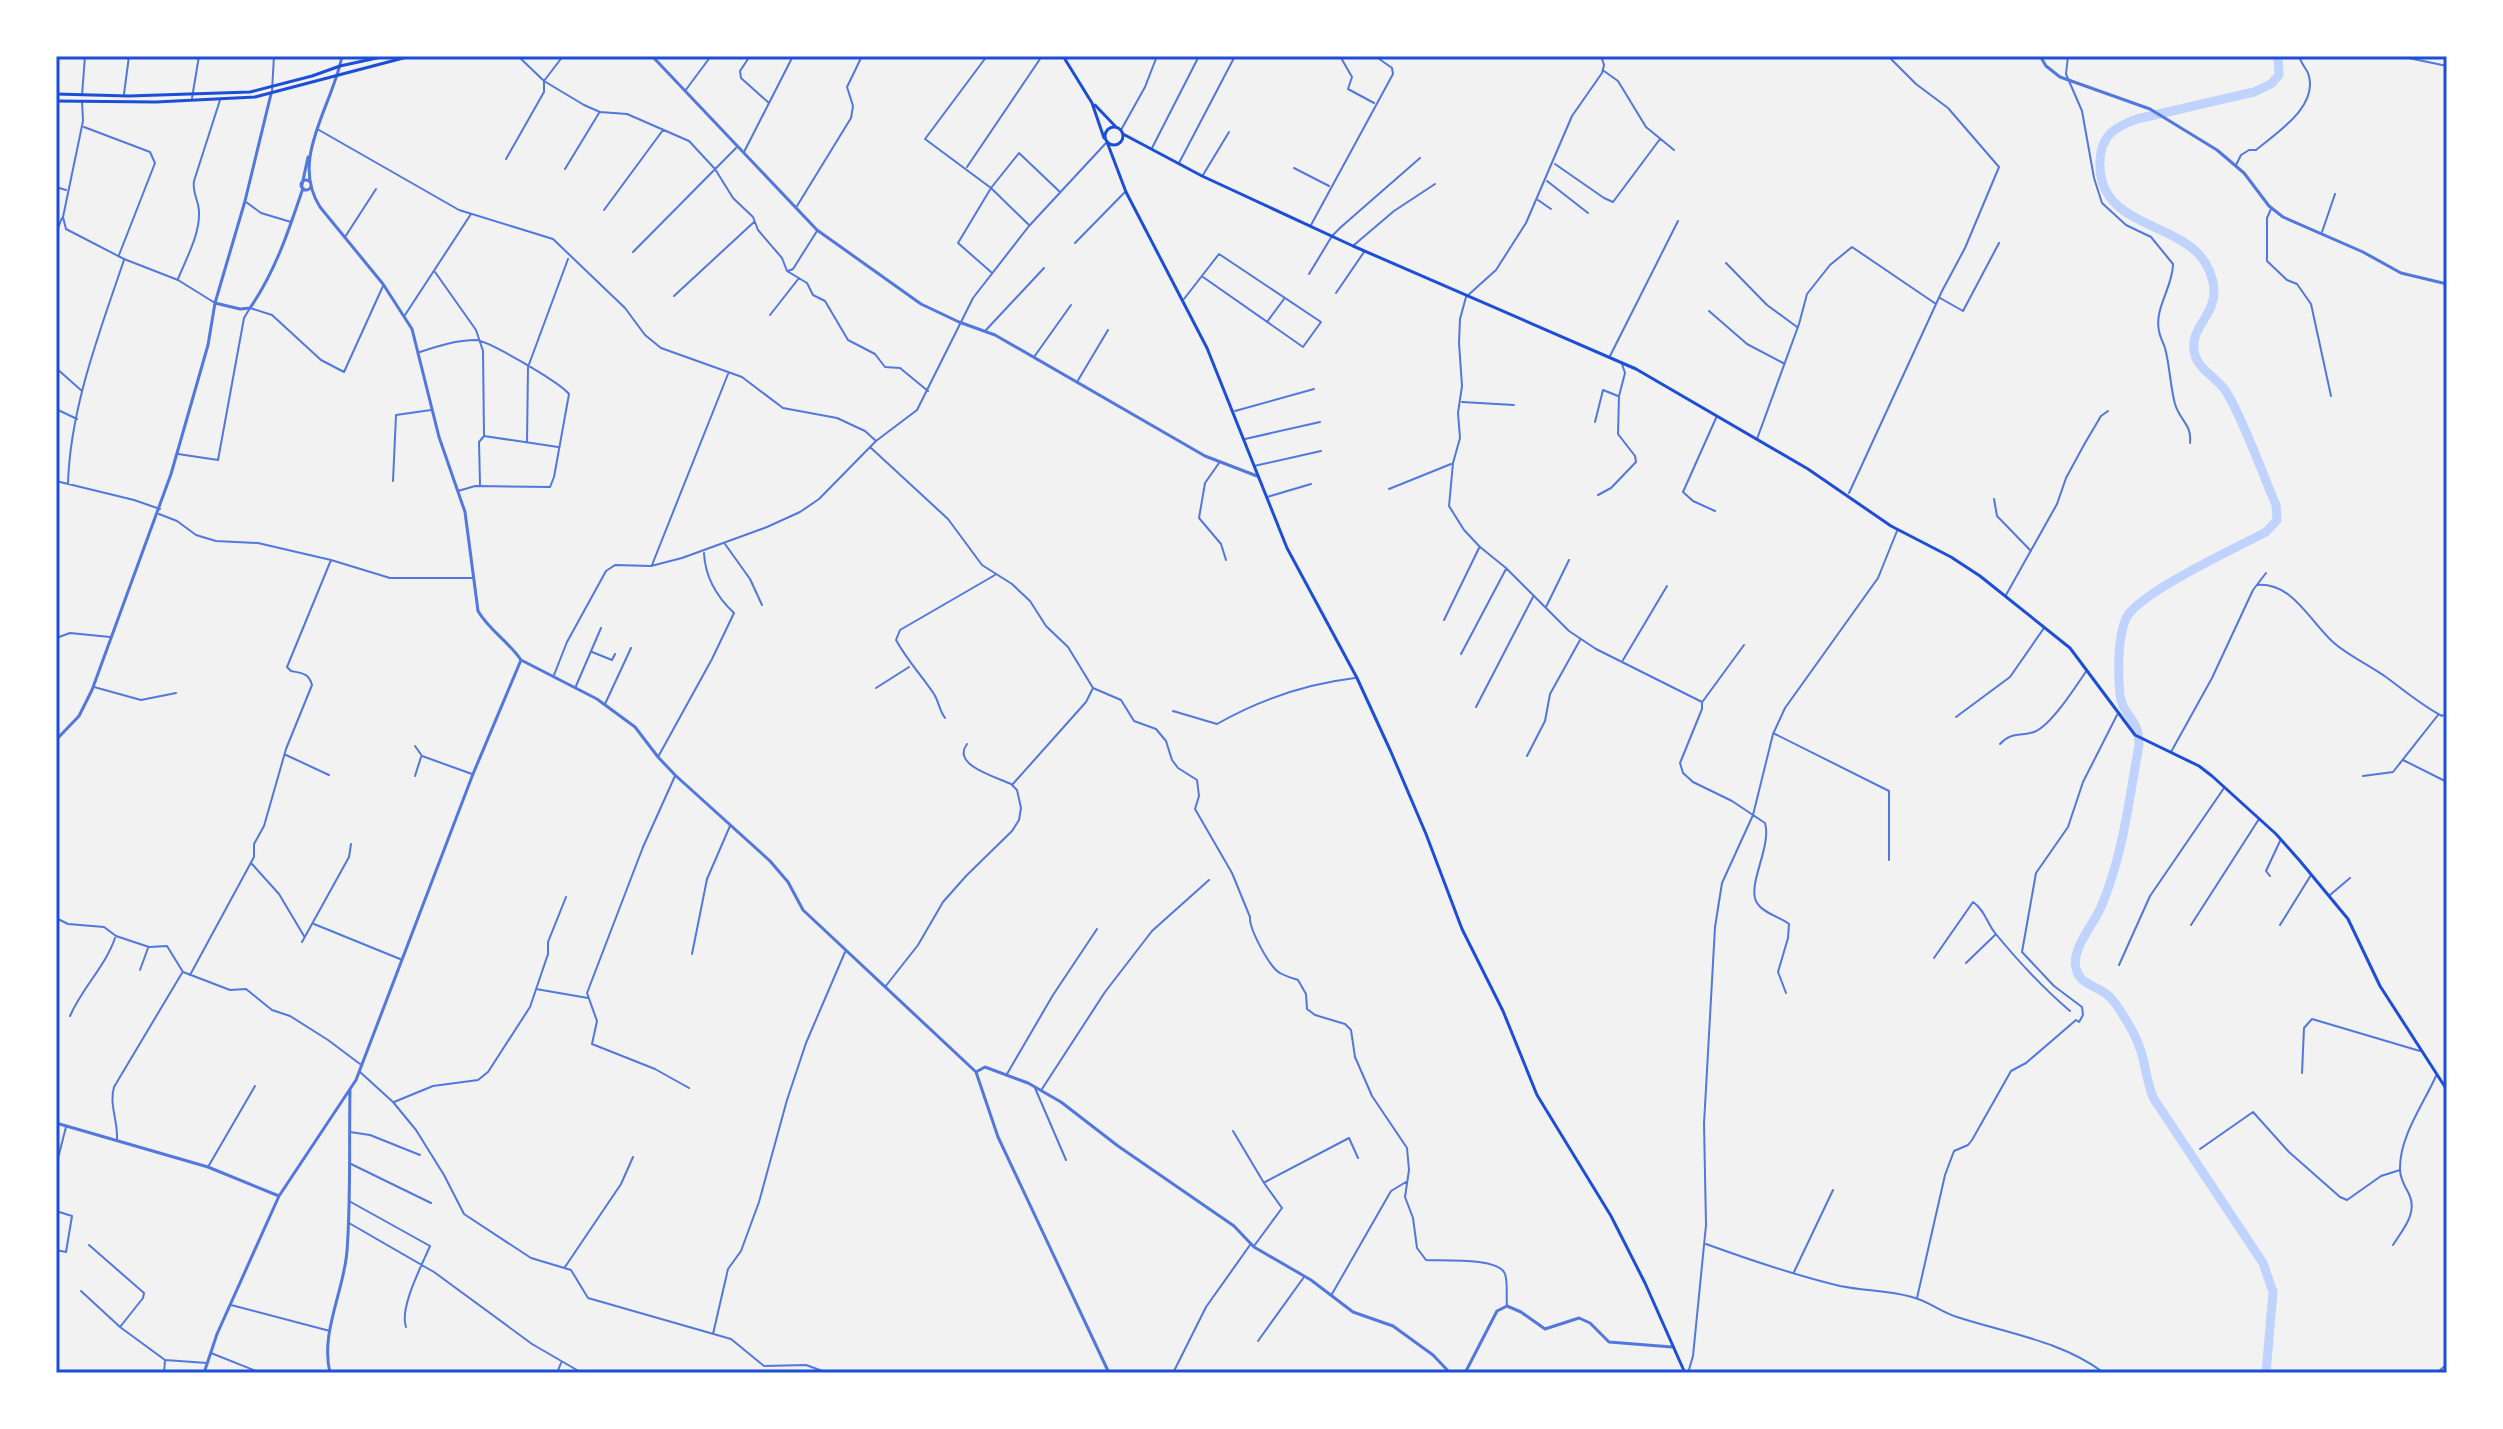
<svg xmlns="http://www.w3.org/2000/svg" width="2503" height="1429" font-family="Commissioner,sans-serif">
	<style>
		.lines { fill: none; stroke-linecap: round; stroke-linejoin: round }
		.river { stroke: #bfd3fe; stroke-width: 9 }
		.minor { stroke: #5277de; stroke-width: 2 }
		.tertiary { stroke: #5277de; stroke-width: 3 }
		.secondary { stroke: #1d4ed8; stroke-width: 3 }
		.neatline { fill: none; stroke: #1d4ed8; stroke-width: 3 }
	</style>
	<rect width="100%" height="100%" fill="#f2f2f2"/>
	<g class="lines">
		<path class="river" d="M2266 1373 2273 1292 2263 1263 2154 1099C2146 1082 2146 1063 2139 1046 2134 1031 2124 1016 2115 1003 2102 984 2080 988 2076 968 2071 949 2094 924 2101 907 2123 856 2129 799 2139 745 2139 717 2123 717 2120 695 2118 675 2117 632 2128 615 2147 589 2234 549 2266 532L2277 520 2276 505C2260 468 2247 428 2227 393 2218 377 2196 370 2194 350 2190 322 2227 312 2209 270 2188 219 2097 232 2100 161 2101 135 2115 127 2137 119L2254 92 2271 84 2279 75 2278 56"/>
		<path class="minor" d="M518 56 544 81 584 105 600 112 627 114 689 141 715 169 733 198 753 217 758 230 782 258 787 271 807 283 813 295 825 301 848 340 875 354 885 367 900 368 928 391
			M750 56 740 71 741 78 769 103
			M987 56 925 139 991 188 1029 225
			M1340 56 1352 77 1348 89 1374 103
			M1601 56 1604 65 1602 73 1572 116 1526 223 1496 270 1466 297 1460 319 1459 343 1462 386 1458 413 1460 438 1453 463 1449 506 1464 530 1480 547 1506 568 1569 631 1596 649 1702 702V709L1680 763 1683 773 1693 782 1732 801 1765 823C1772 847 1746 886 1757 903 1763 913 1780 917 1789 924L1788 938 1778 972 1786 993
			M2068 56 2066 74 2082 111 2094 178 2102 203 2126 225 2151 237 2173 264C2173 287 2154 308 2159 331 2160 337 2163 342 2165 348 2170 367 2170 385 2175 404 2180 421 2192 424 2190 443
			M2399 56 2447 66
			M1604 71 1618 81 1646 127 1674 150
			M272 91 274 56
			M685 91 711 56
			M124 94 129 56
			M82 95 85 56
			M192 98 199 56
			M82 101 83 121 63 217 66 229 124 259 178 280 215 303
			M84 127 150 152 155 163 119 255
			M319 130 459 210 553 239 625 308 645 335 661 348 742 377 783 408 837 418 865 431 876 441 917 410 973 298 1029 226 1106 143
			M1121 130 1145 87 1157 56
			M1152 148 1199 56
			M744 152 793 56
			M506 159 544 92V81L563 56
			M1179 163 1235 56
			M1555 164 1604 198 1613 202 1660 139
			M2236 165 2241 155 2249 150H2256C2276 133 2320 106 2308 73 2305 67 2301 63 2299 56
			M967 167 1042 56
			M1294 168 1329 186
			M565 169 599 113
			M1203 175 1229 132
			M1547 181 1588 213
			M56 187 66 190
			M1538 200 1551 209
			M246 202 261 213 291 222
			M797 206 851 118 853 106 847 87 862 56
			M2271 209 2267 218V261L2287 280 2297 284 2311 304 2331 396
			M604 210 663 130
			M1311 225 1393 74 1392 68 1375 56
			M2322 232 2335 194
			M56 233 62 218
			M345 237 376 189
			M1075 243 1125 192
			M1354 245 1394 211 1435 184
			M633 252 736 148
			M1726 263 1767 305 1797 327
			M788 271 793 269 817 231
			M435 272 476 330 483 351 484 436
			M991 272 958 243 991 188 1019 153 1060 192
			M1309 274 1332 236 1341 227 1420 158
			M178 279C186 259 200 234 199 212 199 201 192 193 194 181L220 100
			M1336 293 1364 252
			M674 296 754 222
			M1940 298 1963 311 1999 243
			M1184 299 1219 254 1321 322 1303 347 1203 277
			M1709 311 1747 344 1783 363
			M405 315 471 214
			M770 315 799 278
			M1267 322 1284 299
			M986 330 1044 268
			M420 352C438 346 457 340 476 340 489 341 559 382 569 394L554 477 550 487 475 486 458 491
			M1610 356 1678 221
			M1034 357 1071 305
			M56 368 82 391
			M1077 382 1108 330
			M1462 402 1514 405
			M56 409 77 419
			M1235 411 1314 389
			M1595 422 1603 390 1618 396
			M1245 439 1320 422
			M1757 439 1799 324 1807 294 1830 265 1852 247 1936 304
			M527 442 528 367 568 259
			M870 447 948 519 982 565 1012 584 1030 601 1046 626 1068 647 1093 688 1086 702 1012 785 1017 790 1021 808 1019 820 1012 831 966 876 943 902 918 945 885 987
			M178 454 218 460 244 318 250 308 272 315 321 360 344 372 383 286
			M1219 463 1205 483 1199 518 1221 544 1226 560
			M1254 466 1321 451
			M56 481 134 500 160 509
			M393 481 396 415 431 410
			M68 484C70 408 100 331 124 260
			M480 485 479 442 484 436 558 447
			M1389 489 1451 464
			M1849 493 1942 291 1965 248 1999 167 1948 108 1916 84 1888 56
			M1598 495 1611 488 1636 462 1635 456 1618 434 1619 396 1625 373 1622 364
			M1267 497 1311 484
			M1994 499 1997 516 2031 551
			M1715 511 1693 501 1683 492 1716 418
			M159 514 177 521 196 535 216 541 258 543 331 560 390 578H473
			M725 544 750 579 762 605
			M652 565 728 374
			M2257 585C2293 582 2310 622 2334 643 2349 656 2369 665 2386 677 2405 691 2421 705 2442 716L2447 713
			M2006 595 2057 504 2066 478 2085 443 2101 416 2108 411
			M1546 607 1569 560
			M1444 620 1479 548
			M56 638 70 633 110 637
			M592 652 612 660 615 654
			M1461 654 1506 569
			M1623 660 1667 586
			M554 675 567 642 606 571 615 565 651 566 682 558 767 527 800 512 819 499 876 441
			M576 686 601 628
			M94 687 141 700 176 693
			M876 688 909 667
			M1093 688 1121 700 1134 721 1156 729 1166 741 1172 760 1178 768 1197 780 1199 796 1195 809 1232 873 1250 917C1249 929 1270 968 1280 973 1285 976 1292 978 1298 980L1306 994 1307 1009 1315 1015 1345 1024 1351 1030 1355 1057 1372 1096 1407 1148 1409 1170 1405 1197 1413 1218 1417 1248 1426 1260C1442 1261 1499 1257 1505 1274 1508 1282 1506 1297 1507 1306
			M1703 701 1744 645
			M605 704 631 648
			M1476 707 1533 597
			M1173 711 1217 724C1261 699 1305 684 1355 678
			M1956 717 2010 677 2044 628
			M945 718C939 710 939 702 934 694 921 675 907 660 896 640L900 630 995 575
			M1775 734 1889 791V860
			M967 744C951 765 996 777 1011 784
			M2000 744C2012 731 2020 737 2034 732 2051 726 2076 686 2087 670
			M415 746 422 756 472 774
			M2171 752 2212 678 2253 590 2266 573
			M286 755 329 775
			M1527 756 1545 721 1550 694 1580 640
			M658 757 712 659 734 613C716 596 705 577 704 553
			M2403 760 2447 782
			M415 776 421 757
			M675 776 643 847 587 993 597 1021 592 1044 655 1069 689 1088
			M2363 776 2393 772 2438 715
			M252 864 279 894 304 936
			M2270 876 2266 871 2280 841
			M2330 895 2350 878
			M56 918 68 924 104 927 116 936 149 947 167 946 183 972 230 990 246 989 272 1010 290 1016 328 1040 360 1064
			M314 924 400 959
			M2191 925 2259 819
			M2280 925 2311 875
			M302 942 349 857 351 844
			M692 954 707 879 730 826
			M1934 958 1973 902C1984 909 1987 923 1995 933 2018 961 2043 988 2070 1011
			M1966 963 1995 935
			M2119 965 2150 896 2224 788
			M140 970 148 948
			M190 975 254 857V844L264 826 286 749 312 685C309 673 301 673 291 671L287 667 331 560
			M536 989 588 998
			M70 1016C82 988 105 967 115 938
			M360 1072 393 1102 416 1130 444 1175 464 1214 531 1258 571 1270 588 1298 731 1339 764 1366 806 1365 828 1373
			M2302 1073 2304 1028 2312 1019 2420 1051
			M1007 1074 1053 995 1097 929
			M1035 1088 1066 1160
			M1042 1089 1105 992 1152 931 1209 880
			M394 1102 433 1086 478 1080 488 1072 530 1007 548 954V942L566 897
			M1233 1131 1264 1183 1282 1208 1254 1246
			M350 1132 370 1135 420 1155
			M117 1139C118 1121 109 1105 114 1087L182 973
			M2200 1149 2253 1112 2289 1152 2340 1197 2347 1200 2381 1176 2400 1170
			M349 1163 431 1203
			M56 1166 66 1127
			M208 1167 255 1086
			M1265 1182 1349 1138 1358 1158
			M349 1201 430 1246C422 1265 399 1308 406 1327
			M56 1211 72 1216 66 1252 56 1250
			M349 1223 434 1272 532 1344 582 1373
			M1706 1244C1750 1260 1794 1275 1840 1286 1864 1291 1888 1290 1912 1297 1928 1301 1941 1312 1957 1317 2006 1333 2062 1341 2104 1373
			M89 1245 144 1293 143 1298 120 1327
			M2393 1245C2403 1229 2418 1213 2409 1194 2405 1187 2400 1178 2400 1170 2399 1137 2423 1105 2436 1076
			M565 1267 621 1184 633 1157
			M1794 1272 1833 1190
			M81 1291 120 1327 165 1360 207 1363
			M1332 1294 1391 1191 1406 1182
			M1917 1298 1945 1175 1954 1151 1968 1145 1972 1140 2011 1071 2026 1063 2076 1020 2079 1022 2083 1015 2082 1007 2054 986 2022 952 2036 873 2068 827 2083 782 2117 715
			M231 1305 330 1331
			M713 1334 728 1269 741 1251 759 1202 787 1100 806 1043 845 952
			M1258 1341 1304 1277
			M211 1353 261 1373
			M164 1373 165 1360
			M339 1373 377 1371
			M557 1373 561 1363
			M1173 1373 1206 1307 1250 1245
			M1688 1373 1693 1356 1706 1225 1704 1124 1715 927 1722 883 1753 815 1773 734 1785 708 1878 578 1897 531
			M2437 1373 2447 1364"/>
		<path class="tertiary" d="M652 56 817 230 921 304 959 322 995 335 1205 456 1257 476
			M2040 56 2046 66 2060 77 2150 109 2217 150 2244 173 2269 206 2283 217 2363 252 2401 273 2447 284
			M301 185a5 5 0 1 1 10 0a5 5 0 1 1-10 0Z
			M302 185 308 157
			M215 303 245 201 271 94
			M521 660 597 699 635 727 658 757 675 775 770 861 788 882 803 910 976 1072 998 1137 1109 1373
			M56 740 79 716 92 690 171 474 208 345 215 303 240 309 250 308C275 272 289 230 303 188
			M976 1072 985 1067 1028 1083 1061 1102 1118 1146 1234 1226 1254 1247 1311 1280 1353 1312 1393 1326 1433 1355 1450 1373
			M56 1123 208 1167 279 1196
			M204 1373 217 1334 279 1196 356 1080 473 774 521 660C509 642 489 630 478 611L465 512 439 437 412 329 383 284 320 207C289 159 333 105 342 56
			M330 1373C320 1333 344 1291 347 1251 351 1198 349 1143 350 1090
			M1465 1373 1497 1311 1507 1306 1521 1312 1545 1329 1579 1318 1590 1323 1609 1342 1672 1347"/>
		<path class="secondary" d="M1063 56 1092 103 1104 138
			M56 94 129 96 250 92 312 76 340 66 386 56
			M56 101 156 102 255 97 411 56
			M1095 105 1115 126
			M1105 136a9 9 0 1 1 18 0a9 9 0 1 1-18 0Z
			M1123 134 1202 176 1353 246 1636 369 1808 469 1891 526 1951 557 1980 576 2070 648 2135 735 2199 766 2212 776 2276 834 2300 861 2348 919 2380 986 2447 1090
			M1107 142 1126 192 1207 348 1287 548 1357 678 1391 752 1426 834 1462 929 1503 1011 1537 1095 1611 1216 1645 1283 1685 1373"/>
	</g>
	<rect width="2503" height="1429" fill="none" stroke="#ffffff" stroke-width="116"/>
	<rect x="58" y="58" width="2387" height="1313" class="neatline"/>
</svg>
